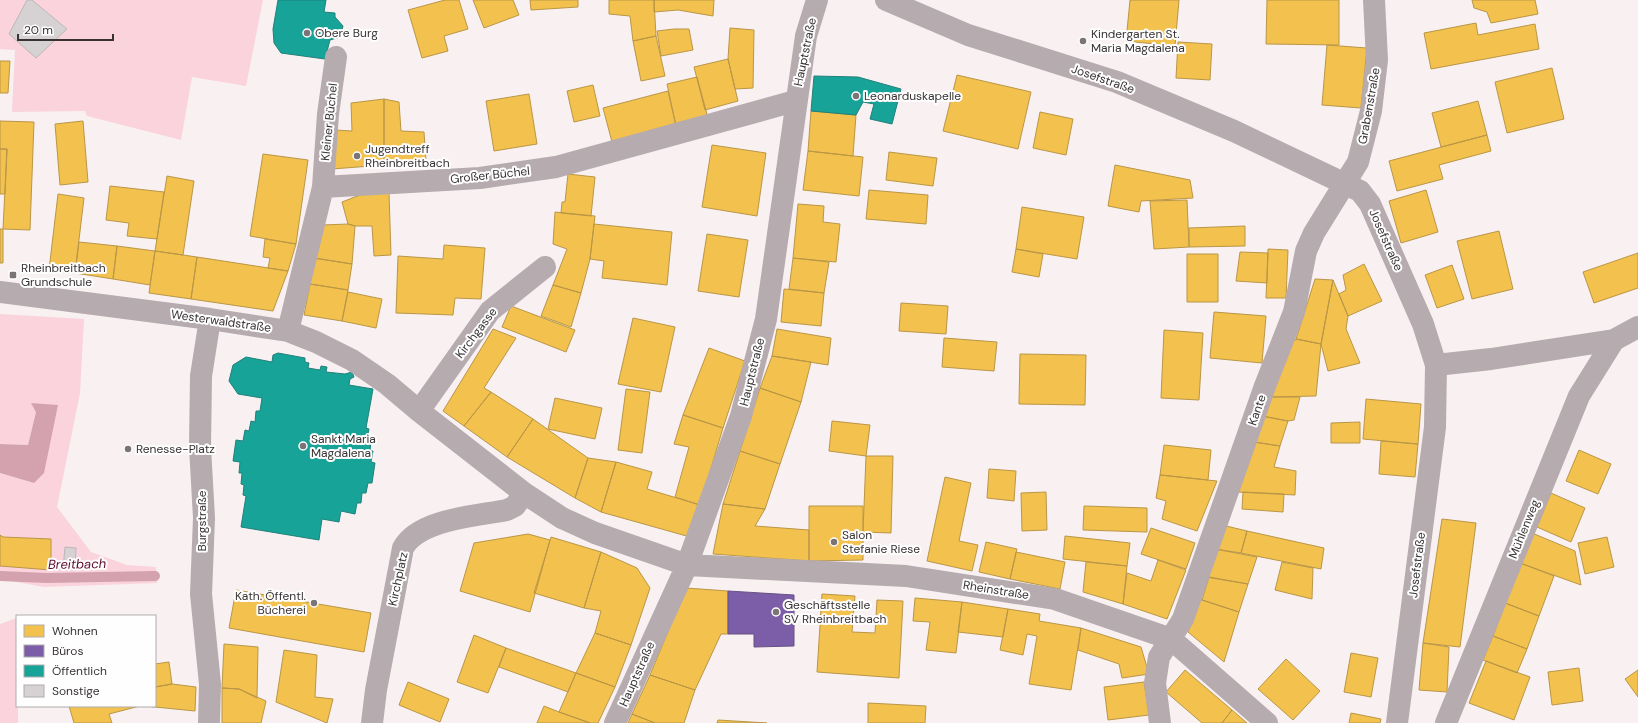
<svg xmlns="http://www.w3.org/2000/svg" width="1638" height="723" font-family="'DM Sans',sans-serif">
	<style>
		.green { fill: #fad3dc }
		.water { fill: #d4a2ae }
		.homes { fill: #f2c14e; stroke: #ba9646 }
		.offices { fill: #7b5ea7; stroke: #675184 }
		.public { fill: #17a398; stroke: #21817a }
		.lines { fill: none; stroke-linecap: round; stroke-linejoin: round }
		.stream { stroke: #d4a2ae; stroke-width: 10 }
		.building { fill: #d6d1d2; stroke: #bdb7b8 }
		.minor { stroke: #b6abae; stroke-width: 22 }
		.poi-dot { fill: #7b7476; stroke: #fefefe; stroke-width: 1.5 }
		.labels { text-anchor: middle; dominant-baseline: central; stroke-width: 4; stroke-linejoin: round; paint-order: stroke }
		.poi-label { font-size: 12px; fill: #383233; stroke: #fefefe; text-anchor: start }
		.street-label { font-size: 12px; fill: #383233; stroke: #fefefe }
		.water-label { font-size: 13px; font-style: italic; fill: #5e0b2d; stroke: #fefefe }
	</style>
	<rect width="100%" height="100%" fill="#f8f0f1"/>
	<path class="green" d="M0 0H263L246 86 192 77 181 140 87 116 85 111 12 112 15 50 0 49Z
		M0 314 84 319 80 393 57 507 91 552 127 565 156 567 157 583 44 587 0 579V473L34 483 36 412 28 445 0 444Z
		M17 618 18 723H0V624Z"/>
	<path class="water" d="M31 403 58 405 44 473 34 483 0 473V444L28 445 36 412Z"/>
	<path class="homes" d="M445 0H459L468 29 444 36 448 51 422 58 408 10Z
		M473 0H513L519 15 484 28Z
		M530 0H578V7L531 10Z
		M609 0H654L656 36 633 41 630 16 609 14Z
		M654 0H714L713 16 678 10 654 12Z
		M1130 0H1179L1175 46 1126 41Z
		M1267 0H1339V45L1266 44Z
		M1472 0H1535L1538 14 1491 23 1487 12 1474 8Z
		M1476 23 1478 35 1535 24 1539 49 1431 69 1424 33Z
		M730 28 754 30 753 88 735 89 728 59Z
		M674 29H689L693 50 661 56 657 31Z
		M656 36 665 76 641 81 633 41Z
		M1178 42 1212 44 1210 80 1176 78Z
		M1327 45 1367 48 1361 108 1322 105Z
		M728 59 738 101 705 110 694 67Z
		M0 61H10L8 93H0Z
		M1552 68 1564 119 1507 133 1495 82Z
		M957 75 1031 92 1018 149 943 131Z
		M697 77 708 118 676 126 667 84Z
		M593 85 600 116 574 122 567 91Z
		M668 91 676 126 612 142 603 108Z
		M529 94 537 144 494 151 486 101Z
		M384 99V165L332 169 335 130 352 131 351 103Z
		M384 99 399 102 401 131 424 132 426 161 384 165Z
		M1478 101 1487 135 1441 147 1432 113Z
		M811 111 856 115 853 156 808 151Z
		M1040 112 1073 119 1066 155 1033 148Z
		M0 121 34 122 30 230 3 229 7 149H0Z
		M83 121 88 182 60 185 55 124Z
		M1487 135 1491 151 1439 165 1443 179 1397 191 1389 161Z
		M712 145 766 153 757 216 702 207Z
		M0 149H7L5 194H0Z
		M808 151 863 157 859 196 803 190Z
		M889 152 937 158 933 186 886 180Z
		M263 154 308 160 296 244 250 236Z
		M1115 165 1190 180 1193 198 1141 201 1139 212 1108 206Z
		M568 174 595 177 591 216 561 213 562 202H565Z
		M167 176 194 181 183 255 155 251Z
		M110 186 164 192 157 239 127 236 129 223 106 220Z
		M869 190 928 195 926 224 866 219Z
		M1426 190 1438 232 1401 243 1389 201Z
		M365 193H389L391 255 374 256 372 226H355L348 224 342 202Z
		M58 194 84 198 75 273 49 270Z
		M1187 200 1189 247 1154 249 1150 201Z
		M798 204 824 206 823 222 840 224 836 262 793 258Z
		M1022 207 1084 217 1077 259 1016 249Z
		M555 212 595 216 590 259 581 293 553 285 567 249 553 244Z
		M348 224 355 226 352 264 314 258 323 225Z
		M594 224 672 232 667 285 602 278 604 261 590 259Z
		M1245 226V246L1189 247V228Z
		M0 229H3V263H0Z
		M1499 231 1513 289 1472 299 1457 241Z
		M707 234 748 240 739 297 698 291Z
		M265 239 296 244 288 271 268 268 270 258 263 257Z
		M79 242 117 246 113 279 75 273Z
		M444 245 485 248 481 299 455 298 453 315 396 313 398 256 443 259Z
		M117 246 155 251 150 285 113 279Z
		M1016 249 1043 254 1039 277 1012 272Z
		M1268 249 1288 250 1286 298H1266Z
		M155 251 197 257 191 299 149 293Z
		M1240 252 1268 253 1267 283 1236 281Z
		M1638 253V288L1594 303 1583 272Z
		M1187 254H1218V302H1187Z
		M197 257 288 271 273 311 191 299Z
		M314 258 352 264 348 290 310 284Z
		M793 258 829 262 824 293 789 289Z
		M1364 264 1382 301 1348 316 1339 294 1346 290 1343 275Z
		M1452 265 1464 299 1437 308 1425 275Z
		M1315 279 1333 280 1321 344 1296 339Z
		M1333 280 1348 316 1346 329 1360 363 1328 371 1321 344Z
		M310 284 348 290 342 321 304 315Z
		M553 285 581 293 571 327 541 316Z
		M784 289 824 293 821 326 781 322Z
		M348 292 382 299 376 328 342 321Z
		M901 303 948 306 946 334 899 331Z
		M511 306 575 330 566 352 502 327Z
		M1214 312 1266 316 1262 363 1210 358Z
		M633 318 675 327 661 392 618 384Z
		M493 329 516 338 484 388 491 392 464 426 443 411Z
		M777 329 831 338 828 365 772 356Z
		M1164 330 1203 333 1199 400 1161 398Z
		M944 338 997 342 994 371 942 367Z
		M1296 339 1321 344 1316 396 1268 397 1287 348Z
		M709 348 745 361 723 428 683 415Z
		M1020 354 1086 355 1085 405 1019 404Z
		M772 356 811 362 801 402 760 388Z
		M760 388 801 402 780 464 740 451Z
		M626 389 650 392 642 453 618 450Z
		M491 392 533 419 507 457 464 426Z
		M1268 397H1300L1294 420 1288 421 1262 416Z
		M555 398 602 408 595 439 548 429Z
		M1366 399 1421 404 1418 444 1363 439Z
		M683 415 723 428 700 505 675 497 689 447 674 444Z
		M1262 416 1288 421 1280 446 1254 442Z
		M533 419 588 458 575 498 507 457Z
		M832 421 870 425 866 456 829 451Z
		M1360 422V443H1331V423Z
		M1381 441 1418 444 1415 477 1379 474Z
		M1254 442 1280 446 1274 467 1296 471 1295 495 1237 492Z
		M1164 445 1211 450 1208 480 1160 475Z
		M1579 450 1611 464 1598 494 1566 481Z
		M740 451 780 464 765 509 723 504Z
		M866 456H893L891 533 863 532Z
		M588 458 616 462 601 512 575 498Z
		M616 462 652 472 647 489 700 505 690 537 601 512Z
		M989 469 1016 471 1014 501 987 498Z
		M1160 475 1217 481 1197 531 1162 519 1166 501 1156 498Z
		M945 477 971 483 959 541 978 545 972 571 927 561Z
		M1046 492 1047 530 1022 531 1021 493Z
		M1243 492 1284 494 1283 512 1242 509Z
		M1551 493 1585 508 1571 542 1537 527Z
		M723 504 765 509 755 526 809 530V561L713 554Z
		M809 506H863V560L809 561Z
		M1084 506 1147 508V532L1083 530Z
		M1442 519 1476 523 1460 647 1423 643Z
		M1222 525 1247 531 1241 553 1215 549Z
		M1151 528 1195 543 1186 569 1141 554Z
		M1247 531 1324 548 1321 569 1241 553Z
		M1532 533 1575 551 1581 585 1520 563Z
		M528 534 550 540 530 612 460 591 474 543Z
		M0 535 3 537 51 539V570L0 566Z
		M1065 536 1130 543 1127 566 1063 559Z
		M551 537 601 552 584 608 534 593Z
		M1607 537 1614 567 1585 574 1578 543Z
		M986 542 1017 549 1010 579 979 572Z
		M1215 549 1257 557 1248 584 1206 577Z
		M601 552 637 568 650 588 631 645 595 633 601 611 584 608Z
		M1016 552 1065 562 1060 589 1010 579Z
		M1158 560 1186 570 1167 619 1123 604 1127 573 1151 581Z
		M1086 562 1127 566 1123 604 1083 592Z
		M1282 562 1313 568 1312 599 1275 590Z
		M1520 563 1554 576 1539 616 1505 603Z
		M1209 577 1248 584 1239 612 1202 600Z
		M686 588 728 591V634H721L695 690 650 675Z
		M236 590 371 613 364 652 229 628Z
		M822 594 855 596 852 632 875 633 877 600 903 601 899 678 817 672Z
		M915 598 962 602 956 653 926 650 930 622 913 621Z
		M1199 599 1239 612 1224 662 1188 632Z
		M962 602 1008 609 1003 637 958 632Z
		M1505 603 1539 616 1527 649 1493 636Z
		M1008 609 1040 614 1039 621 1081 628 1071 690 1029 684 1037 636 1027 634 1023 655 1000 650Z
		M1081 628 1141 647 1149 674 1122 678 1119 664 1078 650Z
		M595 633 631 645 615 687 576 673Z
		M474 635 506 648 488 693 457 682Z
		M1493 636 1527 649 1517 673 1483 660Z
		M1423 643 1449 647 1447 692 1419 690Z
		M224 644 258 647 257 698 239 689 222 688Z
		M506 648 576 673 568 692 499 667Z
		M284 650 317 655 315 697 333 699 327 723 276 702Z
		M1351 653 1378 658 1371 697 1344 692Z
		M1286 659 1320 691 1293 720 1258 689Z
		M1486 661 1530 677 1514 720 1469 703Z
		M169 662 172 684 155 687V664Z
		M1579 668 1583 701 1552 705 1548 672Z
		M1185 670 1232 710 1222 723H1202L1166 692Z
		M1638 670V697L1625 679Z
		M576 673 615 687 598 723H590L559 712Z
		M650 675 695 690 684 723H655L632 714Z
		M408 682 449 699 440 722 399 705Z
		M1144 682 1149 715 1108 720 1104 687Z
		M172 684 196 687 195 711 145 706H155V687Z
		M222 688 239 689 266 701 261 723H222Z
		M868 703 926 706 925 723H868Z
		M69 706H140L109 714 112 723H74Z
		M544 706 559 712 590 723H537Z
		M1232 710 1247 723H1222Z
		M1351 713 1381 719 1380 723H1349Z
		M632 714 655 723H628Z
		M718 720 767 723H717Z"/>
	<path class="offices" d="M728 591 794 595V646L754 647V634H728Z"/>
	<path class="public" d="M278 0H326L324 12 335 13V17L343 26 340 37 330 40 325 59 281 53 274 43 273 29Z
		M814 76 858 77 901 89 892 124 870 119 874 104 863 102 856 115 811 111Z
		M278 353 305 358V362L309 363 308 368 320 370 321 366 327 367 326 372 345 374 352 372 354 377 350 379 349 385 373 389 366 428 369 429 367 439 371 440 370 451H373L371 462 375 463 372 483H368L366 493H362L361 503H357L355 514 341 511 339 522 322 519 319 540 241 527 246 496 243 495 244 485 241 484 242 473H239L240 462 233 461 236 440 243 441 245 430 249 431 251 421 255 422 256 411H260L262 398 238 394 229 381 233 365 246 357 272 362 273 355Z"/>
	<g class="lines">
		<path class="stream" d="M0 576 47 578 155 576"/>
	</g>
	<path class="building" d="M27 0H32L67 29 36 58 9 34Z
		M65 547 76 548 75 570 63 569Z"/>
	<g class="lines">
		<path class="minor" d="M886 0 968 35 1117 82 1234 131 1360 191 1370 204 1423 324 1436 365 1435 427 1397 723
			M323 187 480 178 556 167 795 101
			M0 292 210 319 288 331 316 342 352 360 387 384 419 411 524 493 562 518 595 533 687 565 906 576 1055 599 1171 639 1267 723
			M288 331 323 187 328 114 336 57
			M1436 365 1491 359 1614 340 1638 327
			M419 411 490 311 545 267
			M209 723 210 684 201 594 204 518 200 447 201 376 210 319
			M372 723 376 690 403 548C419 519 477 516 507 510L515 506 524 493
			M615 723 687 565 741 416 766 319 806 36 817 0
			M1160 723 1155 683 1159 657 1183 619 1265 386 1294 312 1306 251 1314 233 1358 162 1371 111 1377 60 1374 0
			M1446 723 1579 396 1614 340"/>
	</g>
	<g class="poi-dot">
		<circle cx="307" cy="33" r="4"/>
		<circle cx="1083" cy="41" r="4"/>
		<circle cx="856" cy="96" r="4"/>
		<circle cx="357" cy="156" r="4"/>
		<rect x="9" y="271" width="8" height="8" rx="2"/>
		<circle cx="303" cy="446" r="4"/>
		<circle cx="128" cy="449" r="4"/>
		<circle cx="834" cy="542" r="4"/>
		<circle cx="314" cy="603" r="4"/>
		<circle cx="776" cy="612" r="4"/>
	</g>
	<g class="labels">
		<g class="poi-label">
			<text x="315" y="33">Obere Burg</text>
			<text x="1091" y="34">Kindergarten St.<tspan x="1091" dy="14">Maria Magdalena</tspan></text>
			<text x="864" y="96">Leonarduskapelle</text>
			<text x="365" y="149">Jugendtreff<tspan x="365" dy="14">Rheinbreitbach</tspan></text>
			<text x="21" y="268">Rheinbreitbach<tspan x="21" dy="14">Grundschule</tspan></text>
			<text x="311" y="439">Sankt Maria<tspan x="311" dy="14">Magdalena</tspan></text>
			<text x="136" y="449">Renesse-Platz</text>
			<text x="842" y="535">Salon<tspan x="842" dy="14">Stefanie Riese</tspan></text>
			<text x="306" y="596" text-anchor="end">Kath. Öffentl.<tspan x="306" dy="14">Bücherei</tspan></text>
			<text x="784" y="605">Geschäftsstelle<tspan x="784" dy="14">SV Rheinbreitbach</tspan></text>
		</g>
		<g class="street-label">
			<text transform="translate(805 52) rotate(-78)">Hauptstraße</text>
			<text transform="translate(1103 79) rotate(19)">Josefstraße</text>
			<text transform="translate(1369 106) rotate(-80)">Grabenstraße</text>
			<text transform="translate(329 122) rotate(-84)">Kleiner Büchel</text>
			<text transform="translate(490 175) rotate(-6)">Großer Büchel</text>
			<text transform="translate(1386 240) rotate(66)">Josefstraße</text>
			<text transform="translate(221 321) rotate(8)">Westerwaldstraße</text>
			<text transform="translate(476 333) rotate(-53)">Kirchgasse</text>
			<text transform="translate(752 372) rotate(-76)">Hauptstraße</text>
			<text transform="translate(1257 410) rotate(-71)">Kante</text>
			<text transform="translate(202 521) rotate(-90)">Burgstraße</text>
			<text transform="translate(1524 529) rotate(-68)">Mühlenweg</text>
			<text transform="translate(1417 565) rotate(-83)">Josefstraße</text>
			<text transform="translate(398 579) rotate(-78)">Kirchplatz</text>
			<text transform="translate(996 590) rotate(9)">Rheinstraße</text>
			<text transform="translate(637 674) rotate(-66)">Hauptstraße</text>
		</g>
		<g class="water-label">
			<text transform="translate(77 564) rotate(-1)">Breitbach</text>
		</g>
	</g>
	<rect x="16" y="615" width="140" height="92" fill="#fefefe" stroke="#afacad"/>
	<rect x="24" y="625" width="20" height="12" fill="#f2c14e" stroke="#afacad"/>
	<text x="52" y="635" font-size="12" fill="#383233">Wohnen</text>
	<rect x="24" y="645" width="20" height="12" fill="#7b5ea7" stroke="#afacad"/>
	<text x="52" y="655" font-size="12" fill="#383233">Büros</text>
	<rect x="24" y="665" width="20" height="12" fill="#17a398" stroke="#afacad"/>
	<text x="52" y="675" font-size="12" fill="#383233">Öffentlich</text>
	<rect x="24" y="685" width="20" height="12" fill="#d6d1d2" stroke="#afacad"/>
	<text x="52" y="695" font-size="12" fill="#383233">Sonstige</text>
	<path d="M18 34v6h95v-6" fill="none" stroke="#383233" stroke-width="2"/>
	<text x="24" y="34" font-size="12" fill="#383233" stroke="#fefefe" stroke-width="3" paint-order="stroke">20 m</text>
</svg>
